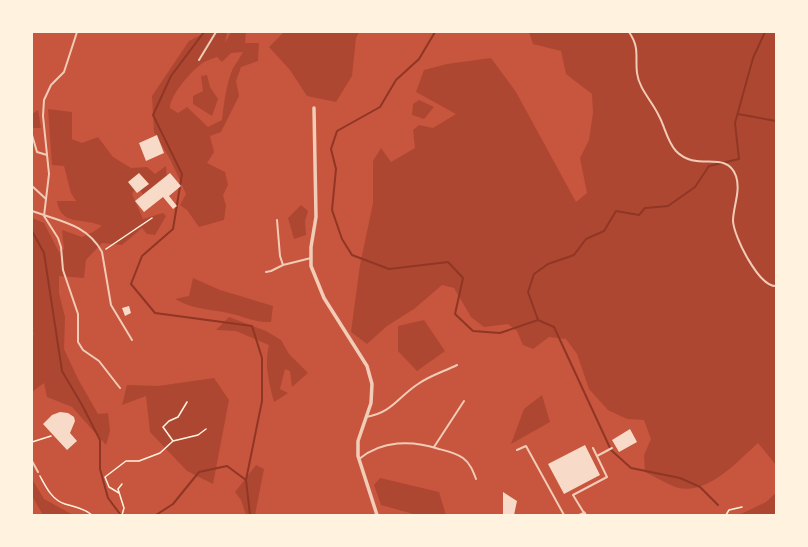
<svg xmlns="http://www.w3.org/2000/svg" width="808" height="547" font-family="'Fira Sans Condensed',sans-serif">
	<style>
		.green { fill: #ae4732; fill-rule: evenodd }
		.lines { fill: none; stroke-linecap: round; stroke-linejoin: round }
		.stream { stroke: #8f3625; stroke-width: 2 }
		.building { fill: #f7dbc8 }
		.path { stroke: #fff3e0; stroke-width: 1.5 }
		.service { stroke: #f1ccb7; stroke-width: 2 }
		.minor { stroke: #f1ccb7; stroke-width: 3.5 }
	</style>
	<rect width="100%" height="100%" fill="#c8553d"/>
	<path class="green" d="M206 32H227L225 43 231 32H246L245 43H259L258 61 241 67 236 81 239 96 221 132 210 136 214 152 207 163 225 172 228 185 223 195 226 206 224 220 199 227 187 210 180 205 186 194 171 161 154 132 152 96 189 41ZM243 52C240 58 236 63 233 68 226 85 224 103 222 120L208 127 187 107 178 113 170 108C170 95 190 73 200 65 204 61 212 59 217 57L222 62 231 53Z
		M284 32H359L356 38 352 76 336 102 307 96 290 70 269 47Z
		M529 32H776V465L758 443C738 461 709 494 679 488 668 485 656 477 645 472L644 455 651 439 644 420 627 419 608 410 589 389 577 354 566 339 549 337 533 349 523 345 517 331 508 324 484 327 471 317 454 288 442 285 414 309 387 326 367 344 351 332 360 265 373 203V161L381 148 391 162 415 148 413 130 419 125 433 128 456 114 416 92 424 70 447 64 491 58 516 92 576 202 587 193 580 158 589 140 593 113 592 94 566 74 561 51 533 44Z
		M207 75 210 87 218 99 212 116 193 104V96L203 91 201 76Z
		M419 100 434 107 424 119 412 115 413 104Z
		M48 109 72 112V139L82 143 98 137 113 157 131 168 147 167 155 174 166 166 167 183 147 201 137 185 132 194 143 219 163 213 166 216 155 235 147 234 142 228 122 245 102 243 86 260 84 278 59 276V293L65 317 64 349 78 379 98 414 108 413 110 431 106 445 72 407 47 397 44 383 32 392V335H34L32 326V218L44 223 59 252 64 249 62 230 82 237 93 232 102 226C83 217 61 227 57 201H76L71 193 64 166 52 165Z
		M38 110 41 128H32V114Z
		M301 205 308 211 305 221 306 235 294 239 288 218Z
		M193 278 220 290 273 306 271 322C256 323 245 317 232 314 212 309 193 310 175 299L189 296Z
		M229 317 266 331 281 340 289 354 308 373 292 387 290 371 285 369 280 389 288 393 274 402C269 382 264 365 269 345L236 331 216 330Z
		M424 320 445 351 417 371 398 351V326Z
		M214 378 229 400 213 484 187 471 150 432 146 396 122 405 127 385 158 386Z
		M542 395 550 422 511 444 524 409Z
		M256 465 264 469 255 515H246L241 500 235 492Z
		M380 478 439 492 446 515H417L381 505 374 485Z
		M32 479 44 499 73 515H43L32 496Z
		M776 493V515H739L766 502Z"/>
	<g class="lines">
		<path class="stream" d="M204 32 171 76 153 115 182 174 173 229 142 256 131 284 155 313 252 326 262 358V401L246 480
			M435 32 419 59 396 80 380 107 337 131 331 149 336 169 332 210 342 239 352 255 389 269 448 262 463 278 455 314 473 331 500 333 538 320
			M738 114 776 121
			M32 231 44 253 62 371 82 405 100 440V469L108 498 120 514 125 515
			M718 505 700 487 680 478 631 468 611 450 554 327 538 320 528 292 534 274 548 264 574 255 586 239 604 231 616 211 639 215 645 208 668 206 695 187 709 166 739 159 735 123 753 58 765 32
			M156 515 173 504 199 472 227 466 246 480 250 515"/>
	</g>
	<path class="building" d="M157 135 164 153 146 161 139 143Z
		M139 173 149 184 137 193 128 182Z
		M170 173 181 186 169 196 177 206 173 209 163 197 144 212 135 201Z
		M129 306 131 313 125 316 122 308Z
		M60 412 68 413 74 417 75 421 70 433 77 441 67 450 43 424 52 415Z
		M630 429 637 442 619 452 612 440Z
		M585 445 600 475 564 494 548 464Z
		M503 492 517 501 514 515H503Z"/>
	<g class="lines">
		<path class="path" d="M106 249 152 218
			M173 441 198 435 206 429
			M32 442 51 436
			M40 476C46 487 52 500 65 504 75 507 84 508 92 515
			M119 493 109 487 105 477 126 461H139L160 453 173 441 163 427 169 421 178 417 187 402
			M122 515 124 508 118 489 122 484
			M726 515 729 510 742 507"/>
		<path class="service" d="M77 32 64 72 51 85 44 100 43 116 49 174 44 216 58 238 61 247 63 270 78 314V342L83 350 99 361 120 388
			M629 32C640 48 635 56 637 73 639 89 652 101 659 116 665 127 667 141 676 151 697 173 726 149 736 176 741 191 733 207 733 221 734 237 759 287 776 286
			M199 60 216 32
			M32 135 37 152 47 155
			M32 186 46 199
			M32 211C59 221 87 224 102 252L111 305 132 340
			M277 220 280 256 283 265
			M266 272 271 271 283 265 311 258
			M366 417C392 413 398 397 418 384 429 376 445 371 457 365
			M434 447 464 401
			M517 450 526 446 564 515
			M597 456 612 448
			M359 459C382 440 412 440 439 449 447 451 456 453 463 458 470 463 473 471 476 479
			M32 461 38 472
			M579 515 584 513 573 495 607 477 593 448"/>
		<path class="minor" d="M314 108 316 217 311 247V266L324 298 367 366 372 384 371 403 358 441V456L377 515
			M584 513 585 515"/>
	</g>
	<rect width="808" height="547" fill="none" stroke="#fff3e0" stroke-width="66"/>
</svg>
